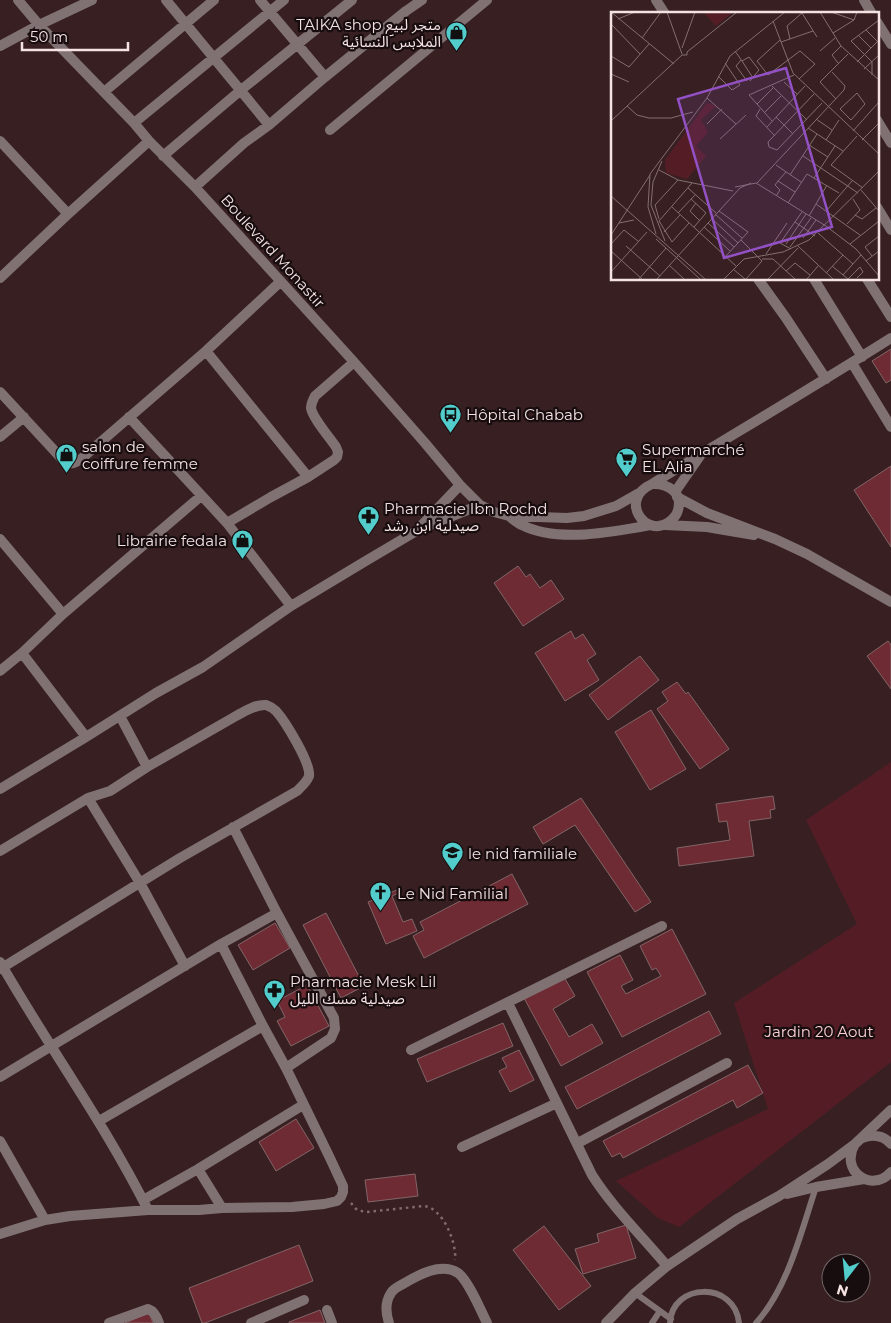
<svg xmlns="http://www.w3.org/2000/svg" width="891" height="1323" font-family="Montserrat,'Noto Sans Arabic',sans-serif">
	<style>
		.green { fill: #541d25 }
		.building { fill: #6e2b34; stroke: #826567 }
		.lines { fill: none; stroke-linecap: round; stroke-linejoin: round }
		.path { stroke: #816c6d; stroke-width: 2.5; stroke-dasharray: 2.5 4; stroke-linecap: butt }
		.service { stroke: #807273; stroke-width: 6 }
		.minor { stroke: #807273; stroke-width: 10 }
		.tertiary { stroke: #807273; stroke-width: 10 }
		.labels { text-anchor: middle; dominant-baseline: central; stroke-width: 4.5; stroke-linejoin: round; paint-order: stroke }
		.poi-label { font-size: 15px; fill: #f5e3e4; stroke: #180d0e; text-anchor: start }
		.street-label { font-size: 15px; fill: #f5e3e4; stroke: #180d0e }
		.park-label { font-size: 15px; fill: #fdd1d4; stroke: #180d0e }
		.inset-road { fill: none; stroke: #846e70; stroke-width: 1 }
		.view { fill: #9351c6; fill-opacity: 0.15; stroke: #9351c6; stroke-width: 2.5 }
		.inset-edge { fill: none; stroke: #f5e3e4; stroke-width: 2.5 }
	</style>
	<rect width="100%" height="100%" fill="#382022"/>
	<path class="green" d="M891 762V1062L679 1227 658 1218 616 1181 768 1109 734 1003 857 924 806 820Z"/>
	<path class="building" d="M891 349V380L886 383 872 361Z
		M891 466V547L854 490Z
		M518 566 526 577 530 574 540 588 551 580 564 599 523 626 494 583Z
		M571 631 575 639 583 634 596 654 587 660 599 680 565 701 535 653Z
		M888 641 891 645V689L867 656Z
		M640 656 659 680 608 720 589 695Z
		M677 682 686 694 688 692 729 749 700 769 657 709 668 701 662 692Z
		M651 710 686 769 650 790 615 732Z
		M773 796 775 809 770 810 771 818 749 821 754 856 679 866 677 848 730 840 727 821 719 822 716 804Z
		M581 798 651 902 635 912 575 825 543 844 533 827Z
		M512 874 528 904 424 958 413 936 424 930 420 922Z
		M397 890 398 893 392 896 403 922 412 919 417 931 386 944 368 902Z
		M326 913 364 986 341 998 303 925Z
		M275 923 290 948 253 970 238 945Z
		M672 929 706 994 622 1037 587 972 620 955 633 980 621 986 626 994 661 976 656 968 652 970 640 946Z
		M564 977 575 996 553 1009 569 1037 592 1024 603 1043 561 1066 524 998Z
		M307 985 329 1026 291 1046 277 1021 285 1017 277 1001Z
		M709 1011 721 1034 577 1109 565 1087Z
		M503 1023 513 1046 427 1082 417 1059Z
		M519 1050 534 1080 510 1092 499 1071 507 1067 502 1058Z
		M748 1065 763 1093 737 1108 733 1100 623 1158 620 1153 612 1157 603 1141Z
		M296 1119 314 1148 276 1171 259 1142Z
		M415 1174 418 1196 368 1202 365 1180Z
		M626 1225 636 1258 583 1274 575 1249 599 1242 597 1234Z
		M544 1226 591 1286 559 1310 513 1250Z
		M299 1245 313 1281 205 1323H202L189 1288Z
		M320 1310 325 1323H289V1322Z
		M149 1313 153 1323H125Z"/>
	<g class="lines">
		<path class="path" d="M351 1203 357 1210 366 1212 424 1206C443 1208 457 1243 455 1260"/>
		<path class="service" d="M635 1293 671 1319
			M652 1323 660 1311
			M670 1323C672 1282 735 1281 739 1323
			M756 1323C788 1288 801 1232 816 1187"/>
		<path class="minor" d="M18 0 39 25 134 123 149 141 195 187 354 362 425 443 460 485 480 505 494 512 509 516 567 518 584 516 616 506 639 493
			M166 0 269 125
			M260 0 325 77
			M656 0 665 14
			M864 0 872 14
			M877 22 891 44
			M0 46 39 25 92 0
			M104 92 214 0
			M877 120 891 143
			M134 123 284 0
			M330 130 487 0
			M0 141 68 214
			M163 156 241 90 352 0
			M195 187 244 143 269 125 325 77 406 11 422 0
			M877 207 891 230
			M0 278 68 214 149 141
			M758 279 786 318 826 379
			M814 279 862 357
			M867 279 891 317
			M206 351 308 477 271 497 227 523
			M852 363 891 427
			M0 392 63 460C70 465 74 464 81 459L206 351 280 282
			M129 417 227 523 291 606
			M0 437 24 417
			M308 477 334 460 337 457 338 452 336 447C330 438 312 417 311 408 311 403 313 400 315 396L354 362
			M652 484C667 483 683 492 678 510 677 515 673 519 669 522 645 539 618 499 652 484 732 435 812 388 891 338
			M675 492 700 456
			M677 497 707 513 775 539 807 554 891 602
			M509 516C513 519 517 523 522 525 557 543 614 532 651 525
			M665 525 707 527 754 535
			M421 526 460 485
			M0 539 63 614
			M22 653 86 737
			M0 671 22 653 63 614 201 496
			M120 716 147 767
			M0 789 86 737 156 693 203 667 291 606 364 562 413 533 437 522 480 505
			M88 798 140 883 185 966
			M233 827 277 913 334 1018 335 1029 331 1038 286 1068
			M0 851 88 798 110 791 147 767 236 716C245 711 256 704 266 705 269 706 273 708 276 711 285 721 311 763 309 776 307 782 301 787 297 791L180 858 0 969
			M0 962C48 1046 105 1124 148 1210
			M508 1003 592 1175C613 1208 642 1236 667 1266
			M411 1050 662 926
			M0 1077 221 944 277 913
			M99 1121 263 1026
			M0 1141 45 1220
			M578 1143 727 1063
			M462 1147 557 1103
			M198 1169 222 1208
			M143 1200 198 1169 303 1105
			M0 1234 45 1220 70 1216 148 1210H199L222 1208 292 1207 324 1204 337 1201 341 1197 343 1192V1186L329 1156 286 1068 263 1026 221 944
			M327 1310 332 1323
			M109 1323 148 1309C154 1311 157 1317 159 1323
			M251 1323 304 1300
			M389 1323C386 1314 385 1302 391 1293 393 1289 399 1286 403 1284 418 1275 441 1262 458 1273 468 1280 481 1311 487 1323"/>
		<path class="tertiary" d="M891 1110 855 1144C839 1170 871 1194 891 1172
			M862 1138C873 1134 883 1135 891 1144
			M787 1194 816 1187 864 1179
			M606 1323 635 1293 667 1266 737 1219 779 1196 828 1164 855 1144"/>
	</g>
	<defs>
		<symbol id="shop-pin" viewBox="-11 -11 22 30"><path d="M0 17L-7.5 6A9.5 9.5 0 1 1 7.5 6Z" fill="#52cdcc" stroke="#180d0e"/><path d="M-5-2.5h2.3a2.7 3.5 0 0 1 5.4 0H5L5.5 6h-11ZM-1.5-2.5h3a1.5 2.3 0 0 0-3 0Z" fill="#111"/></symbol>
		<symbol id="bus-pin" viewBox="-11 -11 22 30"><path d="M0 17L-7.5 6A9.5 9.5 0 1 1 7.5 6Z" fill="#52cdcc" stroke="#180d0e"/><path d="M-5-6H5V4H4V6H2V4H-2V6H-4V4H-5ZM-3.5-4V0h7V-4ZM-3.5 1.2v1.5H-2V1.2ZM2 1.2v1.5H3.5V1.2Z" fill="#111"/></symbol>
		<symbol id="supermarket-pin" viewBox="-11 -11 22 30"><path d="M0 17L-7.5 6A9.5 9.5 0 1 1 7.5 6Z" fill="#52cdcc" stroke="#180d0e"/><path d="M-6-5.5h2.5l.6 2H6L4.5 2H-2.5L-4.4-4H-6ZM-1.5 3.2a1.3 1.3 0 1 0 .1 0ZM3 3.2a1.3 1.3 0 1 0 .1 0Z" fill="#111"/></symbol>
		<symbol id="pharmacy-pin" viewBox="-11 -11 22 30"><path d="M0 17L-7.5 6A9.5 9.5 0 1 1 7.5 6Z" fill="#52cdcc" stroke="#180d0e"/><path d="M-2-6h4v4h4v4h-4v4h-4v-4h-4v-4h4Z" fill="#111"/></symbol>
		<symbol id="school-pin" viewBox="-11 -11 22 30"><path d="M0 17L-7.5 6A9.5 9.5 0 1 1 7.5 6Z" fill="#52cdcc" stroke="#180d0e"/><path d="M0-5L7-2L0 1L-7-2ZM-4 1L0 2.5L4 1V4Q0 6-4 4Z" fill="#111"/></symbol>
		<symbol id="church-pin" viewBox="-11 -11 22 30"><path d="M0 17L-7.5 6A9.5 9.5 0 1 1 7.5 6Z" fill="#52cdcc" stroke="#180d0e"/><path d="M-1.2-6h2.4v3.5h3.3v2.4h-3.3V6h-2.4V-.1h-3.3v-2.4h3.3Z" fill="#111"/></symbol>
	</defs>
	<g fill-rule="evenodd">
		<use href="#shop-pin" x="444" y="20" width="25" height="34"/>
		<use href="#bus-pin" x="438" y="402" width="25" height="34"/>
		<use href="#shop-pin" x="54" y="442" width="25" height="34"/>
		<use href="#supermarket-pin" x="614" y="446" width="25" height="34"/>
		<use href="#pharmacy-pin" x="356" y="504" width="25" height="34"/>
		<use href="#shop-pin" x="230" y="528" width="25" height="34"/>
		<use href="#school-pin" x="440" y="840" width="25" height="34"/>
		<use href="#church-pin" x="368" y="880" width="25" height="34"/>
		<use href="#pharmacy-pin" x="262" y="978" width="25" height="34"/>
	</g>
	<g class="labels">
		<g class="poi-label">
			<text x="441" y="24" text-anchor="end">TAIKA shop متجر لبيع<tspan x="441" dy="17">الملابس النسائية</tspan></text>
			<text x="466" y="414">Hôpital Chabab</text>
			<text x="82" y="446">salon de<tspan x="82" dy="17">coiffure femme</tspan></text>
			<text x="642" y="449">Supermarché<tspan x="642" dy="17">EL Alia</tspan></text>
			<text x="384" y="508">Pharmacie Ibn Rochd<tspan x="384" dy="17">صيدلية ابن رشد</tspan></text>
			<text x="227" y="540" text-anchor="end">Librairie fedala</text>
			<text x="468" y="853">le nid familiale</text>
			<text x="397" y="893">Le Nid Familial</text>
			<text x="290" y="981">Pharmacie Mesk Lil<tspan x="290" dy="17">صيدلية مسك الليل</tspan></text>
		</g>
		<g class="street-label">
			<text transform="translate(273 251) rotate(48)">Boulevard Monastir</text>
		</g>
		<g class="park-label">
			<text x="819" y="1031">Jardin 20 Aout</text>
		</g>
	</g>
	<g transform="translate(611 12)">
		<rect width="268" height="268" fill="#382022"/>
		<path d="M92 0H122L105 14ZM96 91 105 94 90 108 97 120 85 134 95 144 76 167 55 161 54 148Z" fill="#541d25"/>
		<path class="inset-road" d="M0 0 63 52M56 0 71 42M209 0 230 34 268 68M220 0 243 8M191 1 206 25M7 7 24 0M162 9 182 61 268 142M0 12 29 42M255 18 266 29M222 21 243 8 246 0M247 23 260 36M31 26 50 0M179 27 176 14 191 1M169 28 146 49 157 63 189 39 204 52 188 67M170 30 202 19M71 36 84 0M124 39 131 49 138 45 148 58 139 69M209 39 224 26M0 44 18 55 38 32M130 48 125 54 136 69M131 49 142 66M246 50 268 28M227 51 221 43 230 34M253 57 268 43M0 62 18 70M261 63V50L240 29 268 8M107 64 121 78 129 73 114 51M173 70 186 82M161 74 196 108M246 81 254 92 240 108 229 97ZM203 82 157 130 158 135 166 138 211 91M96 86 125 112M225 87 209 70 237 42M146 92 162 76M16 94 26 103 38 106H60L82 100M149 97 145 104 164 124M153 101 170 84M165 105 182 122M205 107 221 118M0 109 71 43H76V40L126 0M161 109 138 83 183 63M96 112 111 97M156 115 194 74M197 116 232 139M242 119 268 90M246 124 220 153 252 176M109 127 135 103M215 128 228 108M251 128 268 111M198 133 217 145M192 144 247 181M51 149 42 170 40 193 54 229M165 153 190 170M48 158 67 168 122 179M175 160 167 169 184 180M179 163 206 122M203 166 224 134M146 171 233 78 234 74 221 60M124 175 145 171 215 214 245 237 268 264M77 176 105 201M250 178 268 199M0 184 94 267M165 184 169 178 164 173 167 169M80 187 95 201 83 215M85 191 79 199 88 208M177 191 196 162 228 181M205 192 249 223M61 195 125 254M216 198 241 169M108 199 137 220 115 244M67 201 84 183M104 202 131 226M244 203 251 207 265 196M198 204 216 173M100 206 127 231M48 207 44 193 67 168M184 210 204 224M8 211 23 208M78 211 61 230 48 209 81 171M97 211 123 235M236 212 249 198 242 187M93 215 119 239M53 220 69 203M207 221 242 252M45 222 37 195 39 162 96 86 119 44 174 0M0 223 39 163M192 226 205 208M45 227 89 267M130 228 151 249 135 267M0 232 13 218 27 229M175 232 195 202M239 232 268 209M15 234 49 264M187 234 222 267M179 235 200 206M180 237 169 231 191 200M0 239 31 267M155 242 176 211M261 244 254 235 268 224M151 247H162L184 267M255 249 268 239M58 253 73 267M221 254 237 267M122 257 134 267M175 259 184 251 199 263M0 260 36 220M215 261 232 243M232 263 250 243M28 267 55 236M46 267 129 176 140 171M113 267 133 247 172 240 198 228 268 159M157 267 187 236M196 267 207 254M237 267 249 255 252 260 246 266"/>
		<path class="view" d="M175 56 221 215 113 246 67 87Z"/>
		<rect width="268" height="268" class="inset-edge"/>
	</g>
	<g transform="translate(846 1278) rotate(196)"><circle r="24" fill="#180d0e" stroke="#706364"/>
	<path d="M0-4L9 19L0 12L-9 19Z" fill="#52cdcc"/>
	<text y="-8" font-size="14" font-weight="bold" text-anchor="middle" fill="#f5e3e4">N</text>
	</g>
	<path d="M22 42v8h106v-8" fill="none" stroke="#f5e3e4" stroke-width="2.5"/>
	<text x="30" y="42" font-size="15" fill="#f5e3e4" stroke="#180d0e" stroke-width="4" paint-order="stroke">50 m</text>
</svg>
